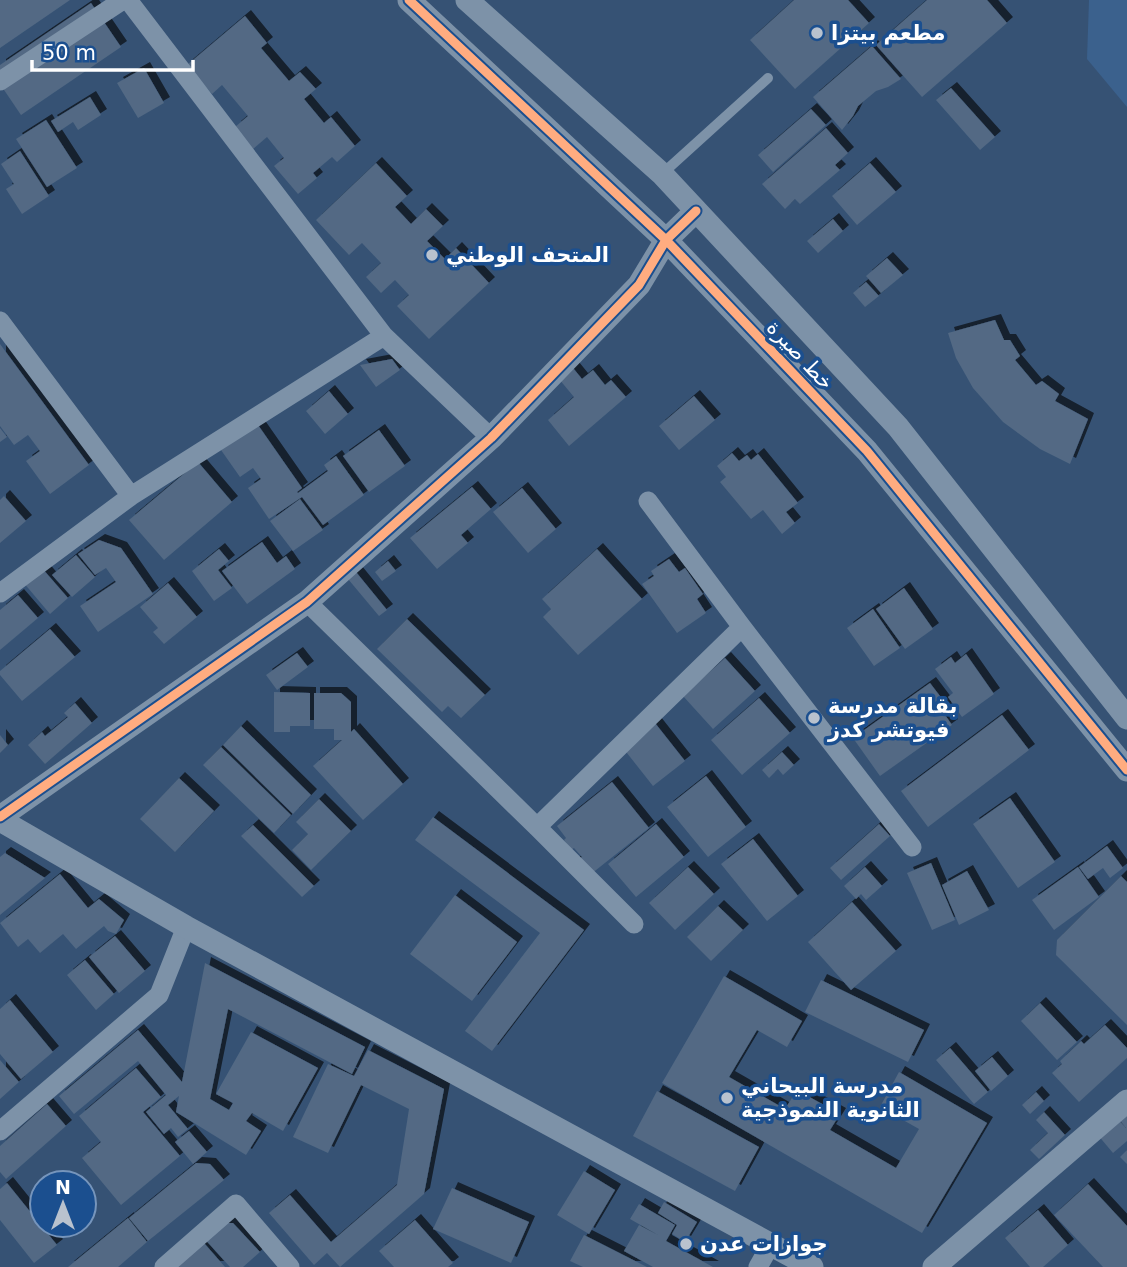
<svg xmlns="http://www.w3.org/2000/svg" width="1127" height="1267" font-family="'DejaVu Sans',Vazirmatn,sans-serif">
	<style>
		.water { fill: #3b618d }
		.building { fill: #526984; filter: url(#shadow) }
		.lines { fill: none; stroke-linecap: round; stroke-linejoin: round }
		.service { stroke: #7d92a8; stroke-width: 10 }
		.minor { stroke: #7d92a8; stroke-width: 19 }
		.tertiary { stroke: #7d92a8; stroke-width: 23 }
		.cycleway-casing { stroke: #1b4f8f; stroke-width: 13 }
		.cycleway { stroke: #ffac80; stroke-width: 9 }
		.poi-dot { fill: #b9c2ce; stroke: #1b4f8f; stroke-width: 2.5 }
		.labels { text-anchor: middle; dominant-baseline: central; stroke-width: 7; stroke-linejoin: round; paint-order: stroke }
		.poi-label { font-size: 21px; font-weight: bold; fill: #fff; stroke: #1b4f8f; text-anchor: start }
		.street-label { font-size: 21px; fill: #fff; stroke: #1b4f8f }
	</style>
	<defs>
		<filter id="shadow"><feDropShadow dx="6" dy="-6" stdDeviation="0" flood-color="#0009"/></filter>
	</defs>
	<rect width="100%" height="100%" fill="#365274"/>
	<path class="water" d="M1089 0H1127V107L1087 59Z"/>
	<path class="building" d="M0 0H70L0 48Z
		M794 0H848L869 23 795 89 750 40Z
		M927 0H987L1007 23 922 97 876 45Z
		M91 3 121 47 21 115 0 84V65Z
		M245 16 267 43 261 48 289 81 300 72 316 89 304 99 324 123 331 117 355 146 337 162 332 157 313 173 317 178 298 194 274 166 284 158 267 137 253 149 235 127 248 116 222 85 212 94 187 65Z
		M872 46 901 79 888 87 876 91 858 106 853 116 842 130 813 97Z
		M144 68 164 103 138 118 117 83Z
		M951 88 995 137 980 150 936 100Z
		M90 97 101 115 78 130 73 122 58 132 51 121Z
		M811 109 826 125 773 172 758 155Z
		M46 120 77 168 47 187 16 139Z
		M826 128 848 153 835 165 840 170 800 204 795 199 785 209 762 184Z
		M20 151 49 196 22 214 6 189 14 184 1 164Z
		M376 163 407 196 395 207 411 224 426 209 443 226 427 241 445 259 456 248 489 283 429 339 397 306 409 295 395 280 381 293 366 277 381 263 362 243 349 255 316 220Z
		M870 163 896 192 857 225 832 196Z
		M833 219 843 231 818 253 807 241Z
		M887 258 903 275 881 293 866 276Z
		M866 282 879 296 865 307 853 293Z
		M995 320 1004 340H1010L1020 356 1015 360 1036 385 1042 381 1059 394 1055 401 1088 419 1070 464 1040 449 1003 422 973 388 956 358 948 333Z
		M0 344 89 465 50 494 26 461 40 451 28 435 14 445 0 426Z
		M392 359 400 370 376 387 360 365Z
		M573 368 582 379 593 370 605 385 611 380 626 397 569 446 548 420 574 397 559 379Z
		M329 391 348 414 325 434 306 411Z
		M694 396 715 420 679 450 659 426Z
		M258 425 302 488 297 492 298 493 328 471 324 465 336 456 364 495 323 525 302 497 269 519 248 488 261 479 253 468 240 477 221 450Z
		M0 428 7 437 0 442Z
		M379 430 405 466 369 492 343 456Z
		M732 453 739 461 747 455 751 460 758 454 798 503 786 512 795 523 782 534 763 510 751 519 720 482 726 477 717 466Z
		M198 462 232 502 164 560 129 520Z
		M472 487 491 509 461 535 468 543 437 569 410 538Z
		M522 488 556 529 528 553 493 512Z
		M4 496 26 521 0 543V500Z
		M300 499 323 530 293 551 270 521Z
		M99 540 121 548 153 594 98 632 80 606 116 582 106 568 95 575 78 554Z
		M262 542 277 563 286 556 295 569 247 604 222 571Z
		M219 549 229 561 218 570 232 588 214 601 192 571Z
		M597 549 642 599 578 655 543 617 551 609 542 599Z
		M76 555 95 577 72 597 52 575Z
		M669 559 679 572 685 568 703 594 697 599 706 613 677 633 642 584 654 576 651 571Z
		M388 561 396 571 382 581 375 572Z
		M41 567 68 598 50 614 23 582Z
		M356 572 387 610 379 616 348 579Z
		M168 583 197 617 164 644 153 632 158 628 140 607Z
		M904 588 933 629 905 649 876 609Z
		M18 595 38 618 0 650V610Z
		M873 609 900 648 874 666 847 628Z
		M407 619 485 695 461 718 448 706 442 712 377 649Z
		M50 629 75 657 22 701 0 675V671Z
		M297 653 308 667 277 690 266 675Z
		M966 654 994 694 962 717 948 697 953 693 935 669 951 657 955 663Z
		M725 658 755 691 713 729 683 696Z
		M930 683 949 708 943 712 952 725 880 776 853 738Z
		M274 692 310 693V726H290V732H274Z
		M314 693H341L351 702V732L354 729 403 784 363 820 313 766 342 740H334V729H314Z
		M759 698 790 733 742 775 711 740Z
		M75 703 92 723 45 764 28 745 42 732 45 736 68 717 64 713Z
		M1002 715 1029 750 928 827 901 791Z
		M655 723 685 761 653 786 623 748Z
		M241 726 311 795 293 814 223 745Z
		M0 735 8 745 0 753Z
		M221 747 291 815 274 833 203 765Z
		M782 752 794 765 783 775 778 769 769 778 762 770Z
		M706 776 746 827 708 857 667 807Z
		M179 778 214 811 175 852 140 819Z
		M612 782 649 828 586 878 573 863 582 857 574 848 571 850 564 840 566 838 557 826Z
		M1010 798 1055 862 1018 888 973 824Z
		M319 799 351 831 311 870 292 850 308 834 296 822Z
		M433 817 584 930 492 1051 465 1031 540 933 415 840Z
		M656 824 684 857 636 897 608 864Z
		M879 824 890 836 841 880 830 868Z
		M253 825 314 886 302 897 241 836Z
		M753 839 798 896 767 921 721 864Z
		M1107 846 1123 868 1110 878 1103 868 1088 879 1079 867Z
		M5 853 45 878 0 915V857Z
		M931 863 955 920 932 930 907 873Z
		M688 867 714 894 675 930 649 903Z
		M865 867 882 886 866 900 861 894 856 899 844 886Z
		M1078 867 1099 897 1054 930 1032 900Z
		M967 871 989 910 959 925 942 885Z
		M60 874 88 908 99 899 124 920 116 934 108 931 104 926 76 949 63 934 40 953 28 939 18 947 0 923Z
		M1121 876 1127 882V1025L1056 955 1057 940Z
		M455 895 517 942 472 1001 410 954Z
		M852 902 896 951 851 990 808 942Z
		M718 906 743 930 711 961 687 937Z
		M115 936 145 971 119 993 89 957Z
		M85 960 114 994 96 1010 67 975Z
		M205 963 365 1047 352 1074 228 1009 210 1099 229 1110 233 1103 216 1094 251 1032 318 1068 283 1131 252 1113 246 1121 261 1131 246 1155 176 1112 179 1096 168 1105 188 1129 178 1137 171 1128 164 1134 146 1112 166 1095 138 1061 74 1114 59 1096 138 1030 182 1082Z
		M724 976 802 1021 787 1047 757 1030 729 1077 785 1109 797 1090 840 1114 830 1130 896 1168 919 1129 880 1107 899 1072 987 1123 922 1233 662 1083Z
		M821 980 924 1030 908 1062 805 1012Z
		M10 1000 53 1052 21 1079 0 1054V1009Z
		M1040 1003 1077 1042 1057 1060 1021 1021Z
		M1105 1025 1127 1048V1058L1079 1102 1052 1073 1062 1064 1060 1061 1081 1041 1084 1044Z
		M950 1048 988 1092 974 1104 936 1060Z
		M368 1050 444 1089 424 1194 340 1267 327 1253 314 1265 269 1213 290 1195 331 1242 397 1185 409 1109 361 1085 328 1153 293 1137 328 1064 354 1076Z
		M992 1057 1008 1076 991 1091 975 1071Z
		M0 1060 19 1082 0 1099Z
		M136 1068 161 1097 143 1112 180 1156 121 1205 82 1158 101 1142 79 1116Z
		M657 1091 759 1147 735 1191 633 1136Z
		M1036 1092 1044 1101 1030 1114 1022 1105Z
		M1127 1103V1141L1113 1153 1097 1134 1116 1117 1126 1128 1114 1113Z
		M47 1104 66 1126 6 1179 0 1172V1146Z
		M1044 1112 1065 1135 1039 1159 1030 1150 1048 1133 1036 1120Z
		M189 1131 207 1152 193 1164 175 1142Z
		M1127 1150V1164L1120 1157Z
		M196 1163 210 1164 224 1180 148 1241 129 1218Z
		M584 1171 615 1190 589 1234 557 1215Z
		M7 1183 57 1245 34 1263 0 1220V1189Z
		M1088 1184 1127 1226V1267H1103L1054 1215Z
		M452 1188 529 1222 511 1263 433 1229Z
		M664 1202 697 1222 685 1242 672 1234 677 1225 658 1213Z
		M639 1204 675 1225 666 1241 713 1267H653L624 1251 639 1225 658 1235 630 1219Z
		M1038 1210 1068 1245 1043 1267H1030L1005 1238Z
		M128 1218 147 1242 118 1267H68Z
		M415 1220 453 1263 448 1267H394L379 1251Z
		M217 1223H233L260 1252 243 1267H230L202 1236Z
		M584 1235 647 1267H583L570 1261Z
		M204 1243 225 1267H173Z"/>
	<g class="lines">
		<path class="service" d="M662 174 768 78"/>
		<path class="minor" d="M128 0 384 336
			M0 81 123 0
			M0 321 131 496
			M648 501 742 627 912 847
			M0 593 131 496 384 336 491 438
			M307 602 537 827 634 924
			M537 827 742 627
			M0 1131 159 995 186 927
			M164 1267 236 1204 290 1267
			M758 1267 771 1244"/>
		<path class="tertiary" d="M409 0 666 240 867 451 1127 770
			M467 0 662 174 898 427 1127 718
			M0 817 307 602 491 438 639 285 666 240 696 211
			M0 820 186 927 812 1267
			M934 1267 1127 1101"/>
		<defs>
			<path id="cycleway" d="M409 0 666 240 867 451 1127 770
				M0 817 307 602 491 438 639 285 666 240 696 211"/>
		</defs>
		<use href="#cycleway" class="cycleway-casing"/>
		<use href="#cycleway" class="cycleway"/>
	</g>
	<g class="poi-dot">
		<circle cx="817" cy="33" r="7"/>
		<circle cx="432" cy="255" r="7"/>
		<circle cx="814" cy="718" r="7"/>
		<circle cx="727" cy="1098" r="7"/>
		<circle cx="686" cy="1244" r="7"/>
	</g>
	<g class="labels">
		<g class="poi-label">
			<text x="831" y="33">مطعم بيتزا</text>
			<text x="446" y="255">المتحف الوطني</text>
			<text x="828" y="706">بقالة مدرسة<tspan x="828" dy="24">فيوتشر كدز</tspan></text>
			<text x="741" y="1086">مدرسة البيحاني<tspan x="741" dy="24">الثانوية النموذجية</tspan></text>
			<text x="700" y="1244">جوازات عدن</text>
		</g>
		<g class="street-label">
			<text transform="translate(800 355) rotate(47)">خط صيرة</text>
		</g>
	</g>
	<g transform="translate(63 1204)"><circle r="33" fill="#1b4f8f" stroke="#7695bc" stroke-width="2"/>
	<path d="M0-5L12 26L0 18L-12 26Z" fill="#b9c2ce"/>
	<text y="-10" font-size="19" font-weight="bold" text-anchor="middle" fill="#ffffff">N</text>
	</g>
	<path d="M32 60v10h161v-10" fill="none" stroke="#ffffff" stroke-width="3.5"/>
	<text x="42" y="60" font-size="21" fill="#ffffff" stroke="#1b4f8f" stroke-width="5" paint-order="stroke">50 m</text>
</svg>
